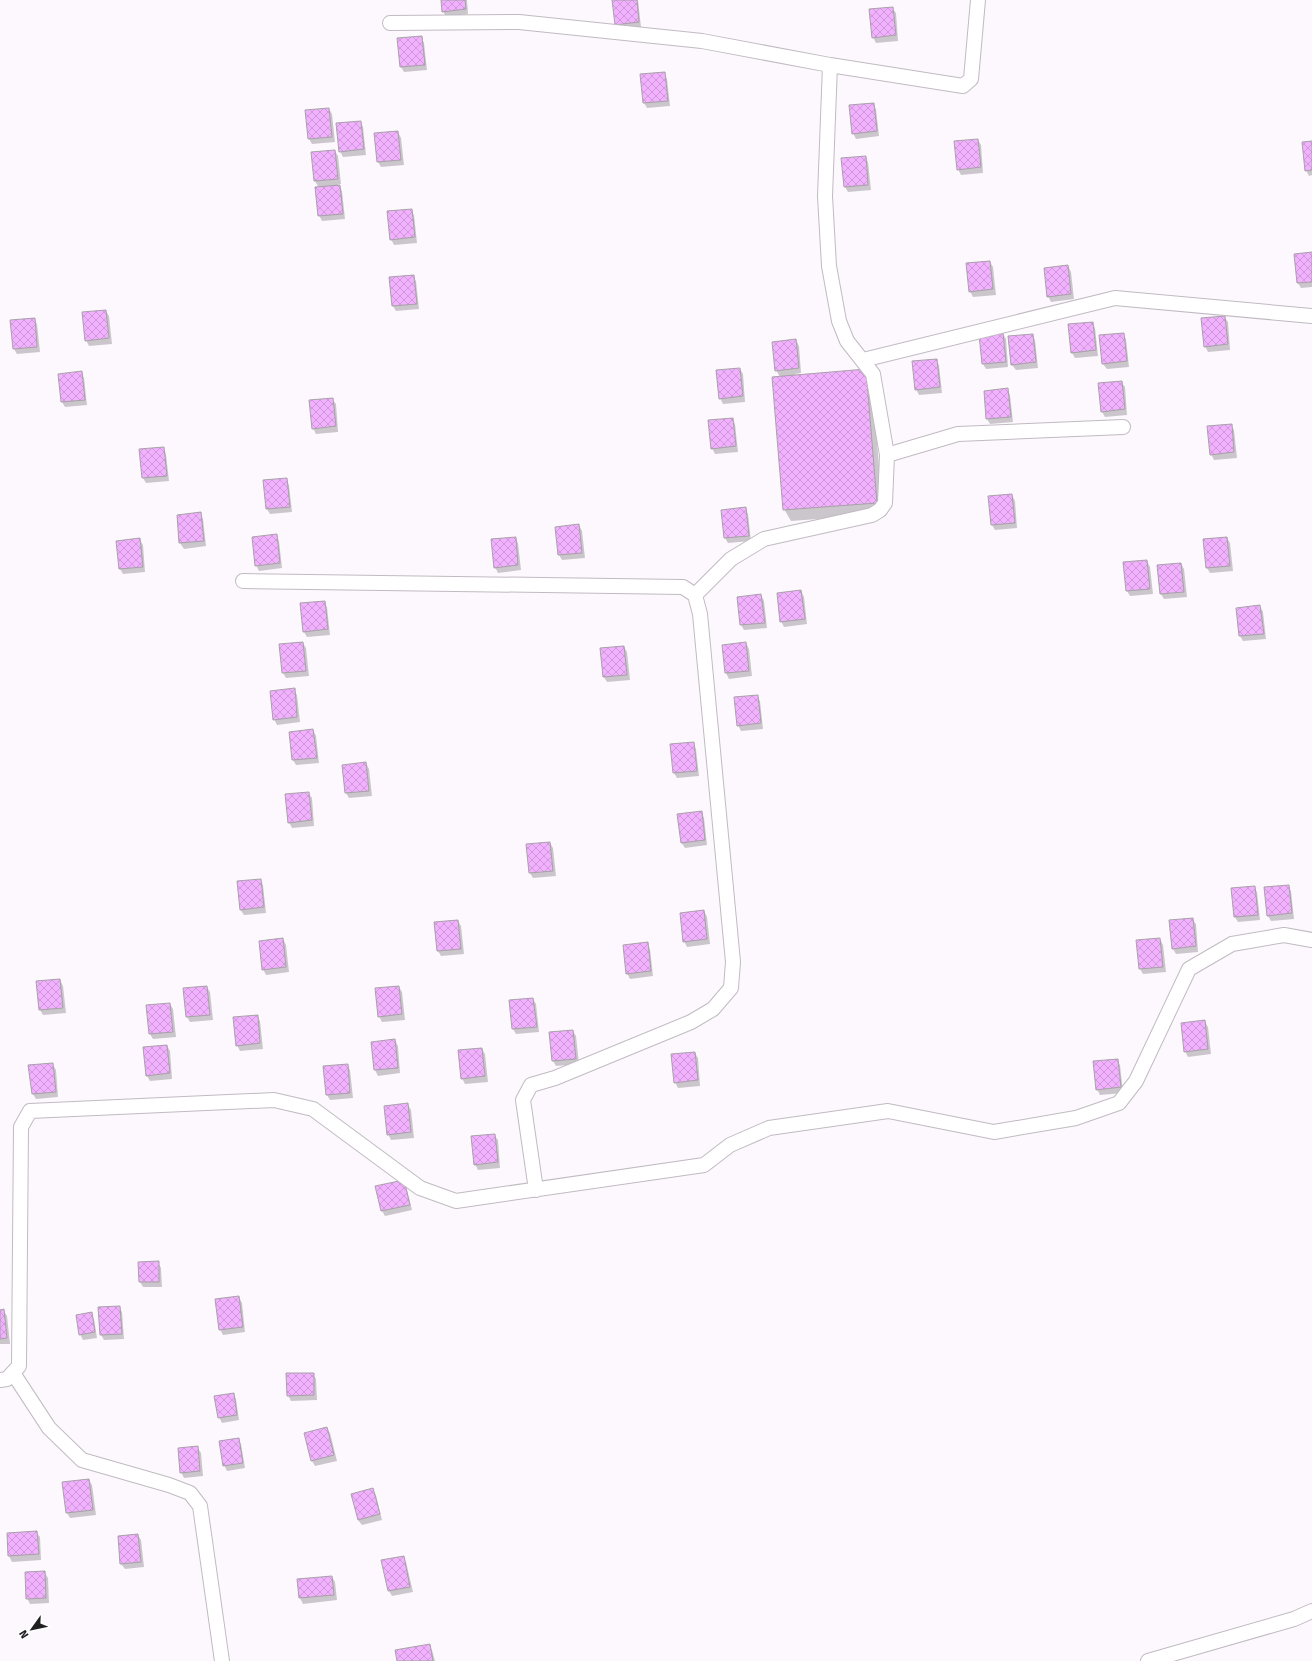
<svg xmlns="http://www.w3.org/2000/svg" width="1312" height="1661" font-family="'Fira Sans',sans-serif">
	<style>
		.shadow { fill: #0003 }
		.building { fill: url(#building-cross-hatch); stroke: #a8a1a9 }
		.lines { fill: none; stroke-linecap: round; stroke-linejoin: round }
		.street-casing { stroke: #c1bac2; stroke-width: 16 }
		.street { stroke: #fff; stroke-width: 14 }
	</style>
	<defs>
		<pattern id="building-cross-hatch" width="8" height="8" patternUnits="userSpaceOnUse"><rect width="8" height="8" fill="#f1b1fe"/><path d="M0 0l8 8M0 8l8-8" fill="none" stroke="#ce98d9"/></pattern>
	</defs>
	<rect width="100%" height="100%" fill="#fdf8fe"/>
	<path class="shadow" d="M442 0H467L468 14 446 17 443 11Z
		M613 0H638L641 27 619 30 616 24Z
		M892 8 896 13 898 41 876 43 873 37Z
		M421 37 424 43 427 70 404 72 401 67 398 39Z
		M664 73 667 79 670 106 647 108 644 103Z
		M873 104 876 109 879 136 856 139 853 133Z
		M329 109 332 114 335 142 312 144 309 139Z
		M360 122 363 127 366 155 343 157 340 151Z
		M398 132 401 138 404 165 381 167 378 162Z
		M978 140 981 145 983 173 961 175 958 169Z
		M1312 142V175L1309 176 1306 170Z
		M335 151 338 156 341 184H338L342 191 345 219 322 221 319 215V188L315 181Z
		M865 157 868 162 871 190 848 192 845 187Z
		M411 210 414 215 417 243 394 245 391 239Z
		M1312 253V287L1301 288 1298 283Z
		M990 262 993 267 996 295 973 297 970 291Z
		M1068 266 1071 272 1074 299 1051 302 1048 296Z
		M413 276 416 281 419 309 396 311 393 306Z
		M106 311 109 316 112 344 89 346 86 340Z
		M1224 317 1228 322 1230 350 1208 352 1205 346Z
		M34 319 37 324 40 352 17 354 14 349Z
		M1092 323 1095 328 1098 356 1075 358 1072 353Z
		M1003 334 1006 339 1008 367 986 369 983 364Z
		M1123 334 1126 339 1129 367 1107 369 1103 364Z
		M1032 335 1035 340 1038 368 1016 370 1012 365Z
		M796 340 799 346 801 373 795 374 796 376 866 370 872 382 883 514 791 521 784 509 780 377 776 370Z
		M936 360 939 365 942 393 919 395 916 389Z
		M740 369 743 374 745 402 723 404 720 398Z
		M81 372 84 378 87 405 65 407 62 402 59 375Z
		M1121 382 1125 387 1127 415 1105 417 1102 412Z
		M1007 389 1010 395 1013 422 990 424 987 419Z
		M332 399 336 404 338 432 316 434 313 428Z
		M732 419 735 424 738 452 715 454 712 448Z
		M1231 425 1234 430 1237 458 1214 460 1211 454Z
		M163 448 166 454 169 481 146 483 143 478Z
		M286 479 289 485 292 512 270 514 267 509Z
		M1012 495 1015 501 1017 528 995 530 992 525Z
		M745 508 748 514 751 541 728 543 725 538 722 510Z
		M200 513 203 519 206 546 184 549 180 543 178 516Z
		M579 525 582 531 585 558 562 560 559 555 556 527Z
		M276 535 279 541 282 568 259 571 256 565Z
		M515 538 518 543 521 570 498 573 495 567Z
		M1227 538 1230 543 1233 571 1210 573 1207 568Z
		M139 539 143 545 145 572 123 574 120 569Z
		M1147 561 1150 567 1153 594 1130 596 1127 591 1124 563Z
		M1181 564 1184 569 1187 597 1164 599 1161 594Z
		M801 591 804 597 807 624 784 627 781 621Z
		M761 595 764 601 767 628 744 630 741 625 738 597Z
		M324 602 327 607 330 635 307 637 304 632Z
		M1260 606 1263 612 1266 639 1243 641 1240 636 1237 609Z
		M303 643 306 648 309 676 286 678 283 673Z
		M746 643 749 649 752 676 729 679 726 673 723 646Z
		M624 647 627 652 630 680 607 682 604 677 601 649Z
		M294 690 297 695 300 722 277 725 274 719Z
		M757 696 760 701 763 729 741 731 738 725Z
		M313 730 316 736 319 763 296 765 293 760 290 732Z
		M693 743 696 749 699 776 677 778 674 773 671 745Z
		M366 763 369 769 372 796 349 798 346 793Z
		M308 793 312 798 314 826 292 828 289 822Z
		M701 812 704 818 707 845 685 848 681 842Z
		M550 843 553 848 556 876 533 878 530 873Z
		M260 880 263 885 266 913 244 915 240 909Z
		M1288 886 1291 891 1294 919 1271 921 1268 916Z
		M1254 887 1257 892 1260 920 1238 922 1235 917 1232 889Z
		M704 911 707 917 710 944 687 947 684 941Z
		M1192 919 1196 924 1198 952 1176 954 1173 949Z
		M458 921 461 926 464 954 441 956 438 951Z
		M283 939 286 945 289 972 266 975 263 969Z
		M1160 939 1163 945 1166 972 1143 974 1140 969 1137 941Z
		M647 943 650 949 653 976 630 979 627 973Z
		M60 980 63 986 66 1013 43 1015 40 1010Z
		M207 987 210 992 213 1020 190 1022 187 1017Z
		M399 987 402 992 405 1020 382 1022 379 1016Z
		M533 999 536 1004 539 1032 516 1034 513 1029Z
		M170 1004 173 1009 176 1037 153 1039 150 1034Z
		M257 1016 260 1021 263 1049 240 1051 237 1045Z
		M1205 1022 1208 1027 1211 1054 1188 1057 1185 1051Z
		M573 1031 576 1036 579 1064 556 1066 553 1061Z
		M395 1040 398 1046 400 1073 378 1076 375 1070 372 1043Z
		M167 1046 170 1051 172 1079 150 1081 147 1076Z
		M482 1049 485 1054 488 1082 465 1084 462 1078Z
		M695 1053 698 1058 700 1086 678 1088 675 1082Z
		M1117 1060 1120 1065 1123 1093 1100 1095 1097 1089Z
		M52 1064 56 1070 58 1097 36 1099 33 1094Z
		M347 1065 350 1070 353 1098 330 1100 327 1095Z
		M408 1105 411 1110 414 1138 391 1140 388 1134Z
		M494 1135 498 1140 500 1168 478 1170 475 1164Z
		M403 1181 406 1186 412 1210 385 1216 382 1211 377 1187Z
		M158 1262 161 1268 162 1287H143L140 1282Z
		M239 1297 242 1303 245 1332 223 1335 220 1329Z
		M119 1307 122 1312 124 1339 104 1340 101 1335 99 1308Z
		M0 1311H4L7 1316 10 1344H0Z
		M91 1313 94 1319 97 1338 83 1340 80 1334Z
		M313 1374 316 1379 317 1400 291 1401 288 1395Z
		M233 1394 236 1399 239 1420 222 1423 219 1417Z
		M327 1428 330 1433 337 1461 315 1466 312 1461Z
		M238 1439 241 1444 245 1468 227 1471 224 1465Z
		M197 1447 201 1453 203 1476 184 1478 181 1472Z
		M89 1480 92 1485 96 1515 70 1518 67 1513 63 1483Z
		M372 1489 376 1495 382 1520 362 1525 358 1520Z
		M36 1532 40 1537 41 1560 12 1562 9 1556 8 1534Z
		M138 1535 141 1540 144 1567 125 1569 121 1564Z
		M403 1557 406 1562 413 1592 392 1596 389 1591 382 1561Z
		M45 1573 48 1578 49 1603 30 1604 27 1598Z
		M332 1577 335 1582 337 1600 303 1604 300 1598 298 1580Z
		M429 1645 432 1650 435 1661H398Z"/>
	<path class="building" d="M441 0H465L466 9 442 12Z
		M612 0H637L639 22 615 25Z
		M893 7 896 35 872 38 869 9Z
		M422 36 425 65 400 67 397 38Z
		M665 72 668 101 643 103 640 74Z
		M874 103 877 131 852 134 849 105Z
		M329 108 332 137 308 139 305 110Z
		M361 121 364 149 339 152 336 123Z
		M398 131 401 160 377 162 374 133Z
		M978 139 981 167 957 170 954 141Z
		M1312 141V170L1305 171 1302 142Z
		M335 150 338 179 314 181 311 152Z
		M866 156 868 185 844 187 841 158Z
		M340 185 343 214 318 216 315 187Z
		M412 209 415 237 390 240 387 211Z
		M1312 252V282L1297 283 1294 254Z
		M990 261 993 289 969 292 966 263Z
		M1068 265 1071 294 1047 297 1044 268Z
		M414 275 417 304 392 306 389 277Z
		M106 310 109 338 85 341 82 312Z
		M1225 316 1228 344 1204 347 1201 318Z
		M35 318 37 347 13 349 10 320Z
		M1093 322 1096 350 1071 353 1068 324Z
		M1003 333 1006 362 982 364 979 335Z
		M1124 333 1127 361 1102 364 1099 335Z
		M1033 334 1036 362 1011 365 1008 336Z
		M796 339 799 368 775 371 772 342Z
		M937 359 940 387 915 390 912 361Z
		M740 368 743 396 719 399 716 370Z
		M866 369 877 503 783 510 772 377Z
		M82 371 85 400 61 402 58 374Z
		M1122 381 1125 409 1101 412 1098 383Z
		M1008 388 1011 417 986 419 984 391Z
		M333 398 336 426 312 429 309 400Z
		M733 418 736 446 711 449 708 420Z
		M1232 424 1234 452 1210 455 1207 426Z
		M164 447 167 476 142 478 139 449Z
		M287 478 290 507 266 509 263 480Z
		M1012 494 1015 523 991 525 988 496Z
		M746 507 749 536 724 538 721 510Z
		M201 512 204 541 179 543 177 515Z
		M579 524 582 553 558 555 555 527Z
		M277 534 280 563 255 566 252 537Z
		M516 537 518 565 494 568 491 539Z
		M1227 537 1230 566 1206 568 1203 539Z
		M140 538 143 567 119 569 116 541Z
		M1147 560 1150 589 1126 591 1123 562Z
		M1181 563 1184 592 1160 594 1157 565Z
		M801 590 805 619 780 622 777 593Z
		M761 594 765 623 740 625 737 597Z
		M325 601 328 629 303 632 300 603Z
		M1260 605 1264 634 1239 636 1236 608Z
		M303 642 306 671 282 673 279 644Z
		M746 642 749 671 725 673 722 645Z
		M624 646 627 675 603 677 600 648Z
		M295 688 297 717 273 720 270 691Z
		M758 695 761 723 737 726 734 697Z
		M313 729 317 758 292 760 289 732Z
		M694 742 697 771 673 773 670 744Z
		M366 762 369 791 345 793 342 765Z
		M309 792 312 820 288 823 285 794Z
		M702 811 705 840 681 843 677 814Z
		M550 842 553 871 529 873 526 844Z
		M261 879 264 907 240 910 237 881Z
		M1289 885 1292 913 1267 916 1264 887Z
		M1255 886 1258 915 1234 917 1231 888Z
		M704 910 707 939 683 942 680 913Z
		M1193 918 1196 946 1172 949 1169 920Z
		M458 920 461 949 437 951 434 922Z
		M283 938 286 967 262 970 259 941Z
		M1160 938 1163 967 1139 969 1136 940Z
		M648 942 651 971 626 974 623 945Z
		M60 979 63 1008 39 1010 36 981Z
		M207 986 210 1015 186 1017 183 988Z
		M399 986 402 1014 378 1017 375 988Z
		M533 998 537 1027 512 1029 509 1000Z
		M170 1003 173 1032 149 1034 146 1005Z
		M258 1015 260 1043 236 1046 233 1017Z
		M1205 1020 1208 1049 1184 1052 1181 1023Z
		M573 1030 576 1059 552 1061 549 1032Z
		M395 1039 398 1068 374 1070 371 1042Z
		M167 1045 170 1073 146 1076 143 1047Z
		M482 1048 485 1076 461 1079 458 1050Z
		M695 1052 698 1080 674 1083 671 1054Z
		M1118 1059 1121 1087 1096 1090 1093 1061Z
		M53 1063 56 1092 32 1094 28 1065Z
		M348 1064 350 1093 326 1095 323 1066Z
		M408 1103 411 1132 387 1135 384 1106Z
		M495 1134 498 1162 474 1165 471 1136Z
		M404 1180 410 1205 381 1211 375 1186Z
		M159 1261V1282H139L138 1262Z
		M239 1296 243 1327 219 1330 215 1299Z
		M120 1306 122 1334 100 1335 98 1307Z
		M4 1309 7 1338 0 1339V1310Z
		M92 1312 95 1332 79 1335 76 1315Z
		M286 1373H314V1395L287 1396Z
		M234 1393 237 1415 218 1418 214 1396Z
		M327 1427 334 1455 311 1461 304 1433Z
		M239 1438 243 1463 223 1466 219 1441Z
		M198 1446 200 1471 180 1473 178 1448Z
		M89 1479 93 1510 66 1513 62 1482Z
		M373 1488 380 1514 358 1520 351 1494Z
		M37 1531 39 1554 8 1556 7 1533Z
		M138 1534 141 1562 120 1564 118 1536Z
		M404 1556 410 1587 388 1591 381 1560Z
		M45 1571 46 1598 26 1599 25 1572Z
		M332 1576 334 1595 299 1598 297 1579Z
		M430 1644 433 1661H397L395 1650Z"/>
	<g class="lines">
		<defs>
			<path id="street" d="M390 23 519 22 702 41 830 65 963 86 971 79 978 0
				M863 360 1115 298 1312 316
				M887 455 958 434 1123 427
				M243 581 683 587 695 595 700 614 733 962 731 988 713 1009 691 1022 555 1078 531 1085 523 1100 536 1190
				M695 595 731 559 764 539 872 515 880 510 885 503 887 455 873 374 847 341 839 321 829 266 825 196 830 65
				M13 1373 49 1428 82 1460 169 1485 190 1493 200 1506 222 1661
				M0 1380 7 1379 19 1366 21 1127 30 1111 274 1100 313 1109 420 1188 456 1201 704 1165 730 1145 769 1128 888 1111 994 1132 1076 1118 1119 1103 1136 1081 1189 969 1232 944 1284 935 1312 940
				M1148 1661 1294 1619 1312 1611"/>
		</defs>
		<use href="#street" class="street-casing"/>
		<use href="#street" class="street"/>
	</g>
	<g transform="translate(32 1629) rotate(237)" stroke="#ffffff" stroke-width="3" paint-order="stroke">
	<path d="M0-3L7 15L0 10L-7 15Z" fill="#211e21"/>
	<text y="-6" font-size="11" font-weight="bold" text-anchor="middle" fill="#211e21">N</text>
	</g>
</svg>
